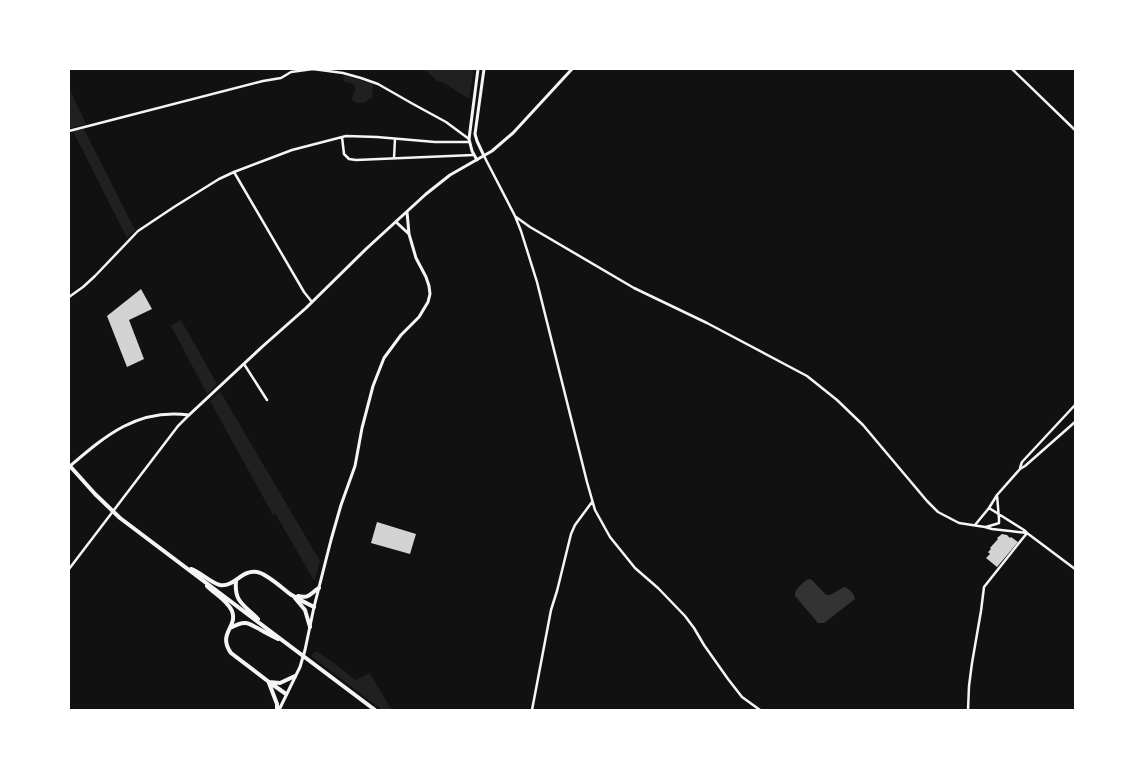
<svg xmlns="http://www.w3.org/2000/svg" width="1144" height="779" font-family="Cabin,sans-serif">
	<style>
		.green { fill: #202020 }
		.water { fill: #333 }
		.building { fill: #d3d3d3 }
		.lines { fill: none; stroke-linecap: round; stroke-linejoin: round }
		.minor { stroke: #f5f5f5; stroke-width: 2.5 }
		.tertiary { stroke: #f5f5f5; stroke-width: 3 }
		.trunk { stroke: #f5f5f5; stroke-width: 4 }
	</style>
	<rect width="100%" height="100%" fill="#111"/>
	<path class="green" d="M421 69H474L469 99 444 83 437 81 429 73Z
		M343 75 373 84 372 99 370 98C366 102 364 104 358 103 346 100 356 93 355 87 354 83 347 82 344 82Z
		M69 88 86 124 71 128 69 124Z
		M84 129 135 230 127 238 73 131Z
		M181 320 217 384 207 394 171 326Z
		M220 391 320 561 315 580 313 579 275 513 273 515 210 401Z
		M315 652H318L337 665 355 680 370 673 389 706 393 710H382L311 656Z"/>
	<path class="water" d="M808 579 812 580 826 595H830L844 587C849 588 854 593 855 599L824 623H818L795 596C794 589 803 583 808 579Z"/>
	<path class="building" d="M141 289 152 309 129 320 144 359 127 367 107 316Z
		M377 522 416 534 410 554 371 543Z
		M1002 534 1007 535 1010 538 1011 537 1018 542 997 567 986 558 990 554 988 552 991 549 990 548 998 539 997 538Z"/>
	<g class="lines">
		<path class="minor" d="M1012 69 1075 130
			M69 131 263 81 281 78 291 72 313 69 343 73 361 78 378 84 413 104 446 122 469 139
			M342 137 344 154 349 159 356 160 473 155
			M484 156 515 216 521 231 537 282 587 482 595 510 610 537 635 568 658 588 685 616 694 628 704 645 728 679 742 697 760 710
			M394 158 395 139
			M234 172 304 292 312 302
			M516 217 530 227 634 288 707 323 807 376 837 400 863 425 927 501 938 512 959 523 985 527 992 529 1010 531 1027 533
			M69 297 83 287 95 276 138 231 174 207 219 179 234 172 292 150 346 136 377 137 435 142H469
			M244 364 267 400
			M1020 468 1022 462 1075 405
			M989 508 997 495 1020 469 1025 466 1075 422
			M975 525 989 508 1024 530 1027 533 1075 569
			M986 527 996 524 999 523V519L997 495
			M69 569 178 426 189 415
			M532 710 551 610 557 591 571 534 575 525 592 502
			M968 710 969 686 972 663 981 611 984 587 1027 533"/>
		<path class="tertiary" d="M484 156 477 141 475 134 484 69
			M477 160 472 151 469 139 478 69
			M396 222 409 234
			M69 467C105 436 137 408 189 415L263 346 306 308 366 249 426 194 450 175 492 151 513 133 572 69
			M279 710 300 667 305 650 314 607 331 540 341 505 355 466 362 428 373 386 384 358 401 335 419 317 428 302 430 294 429 286 426 277 416 258 409 234 407 212"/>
		<path class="trunk" d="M69 465 95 494 120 518 375 710
			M191 569C200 572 211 583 220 585 235 587 242 569 257 572 266 573 282 588 290 594 298 599 306 603 314 607
			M236 581C234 603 245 605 258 619
			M207 586C215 594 228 601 232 611 238 628 217 633 231 653L269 682 286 694
			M298 596C310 599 310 593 319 588
			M295 598 305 610 310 627
			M230 628C245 620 247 622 261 630 266 633 272 636 278 639
			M269 682 280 683 295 676
			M269 683 277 704V710"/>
	</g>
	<rect width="1144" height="779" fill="none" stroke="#ffffff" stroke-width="140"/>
</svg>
